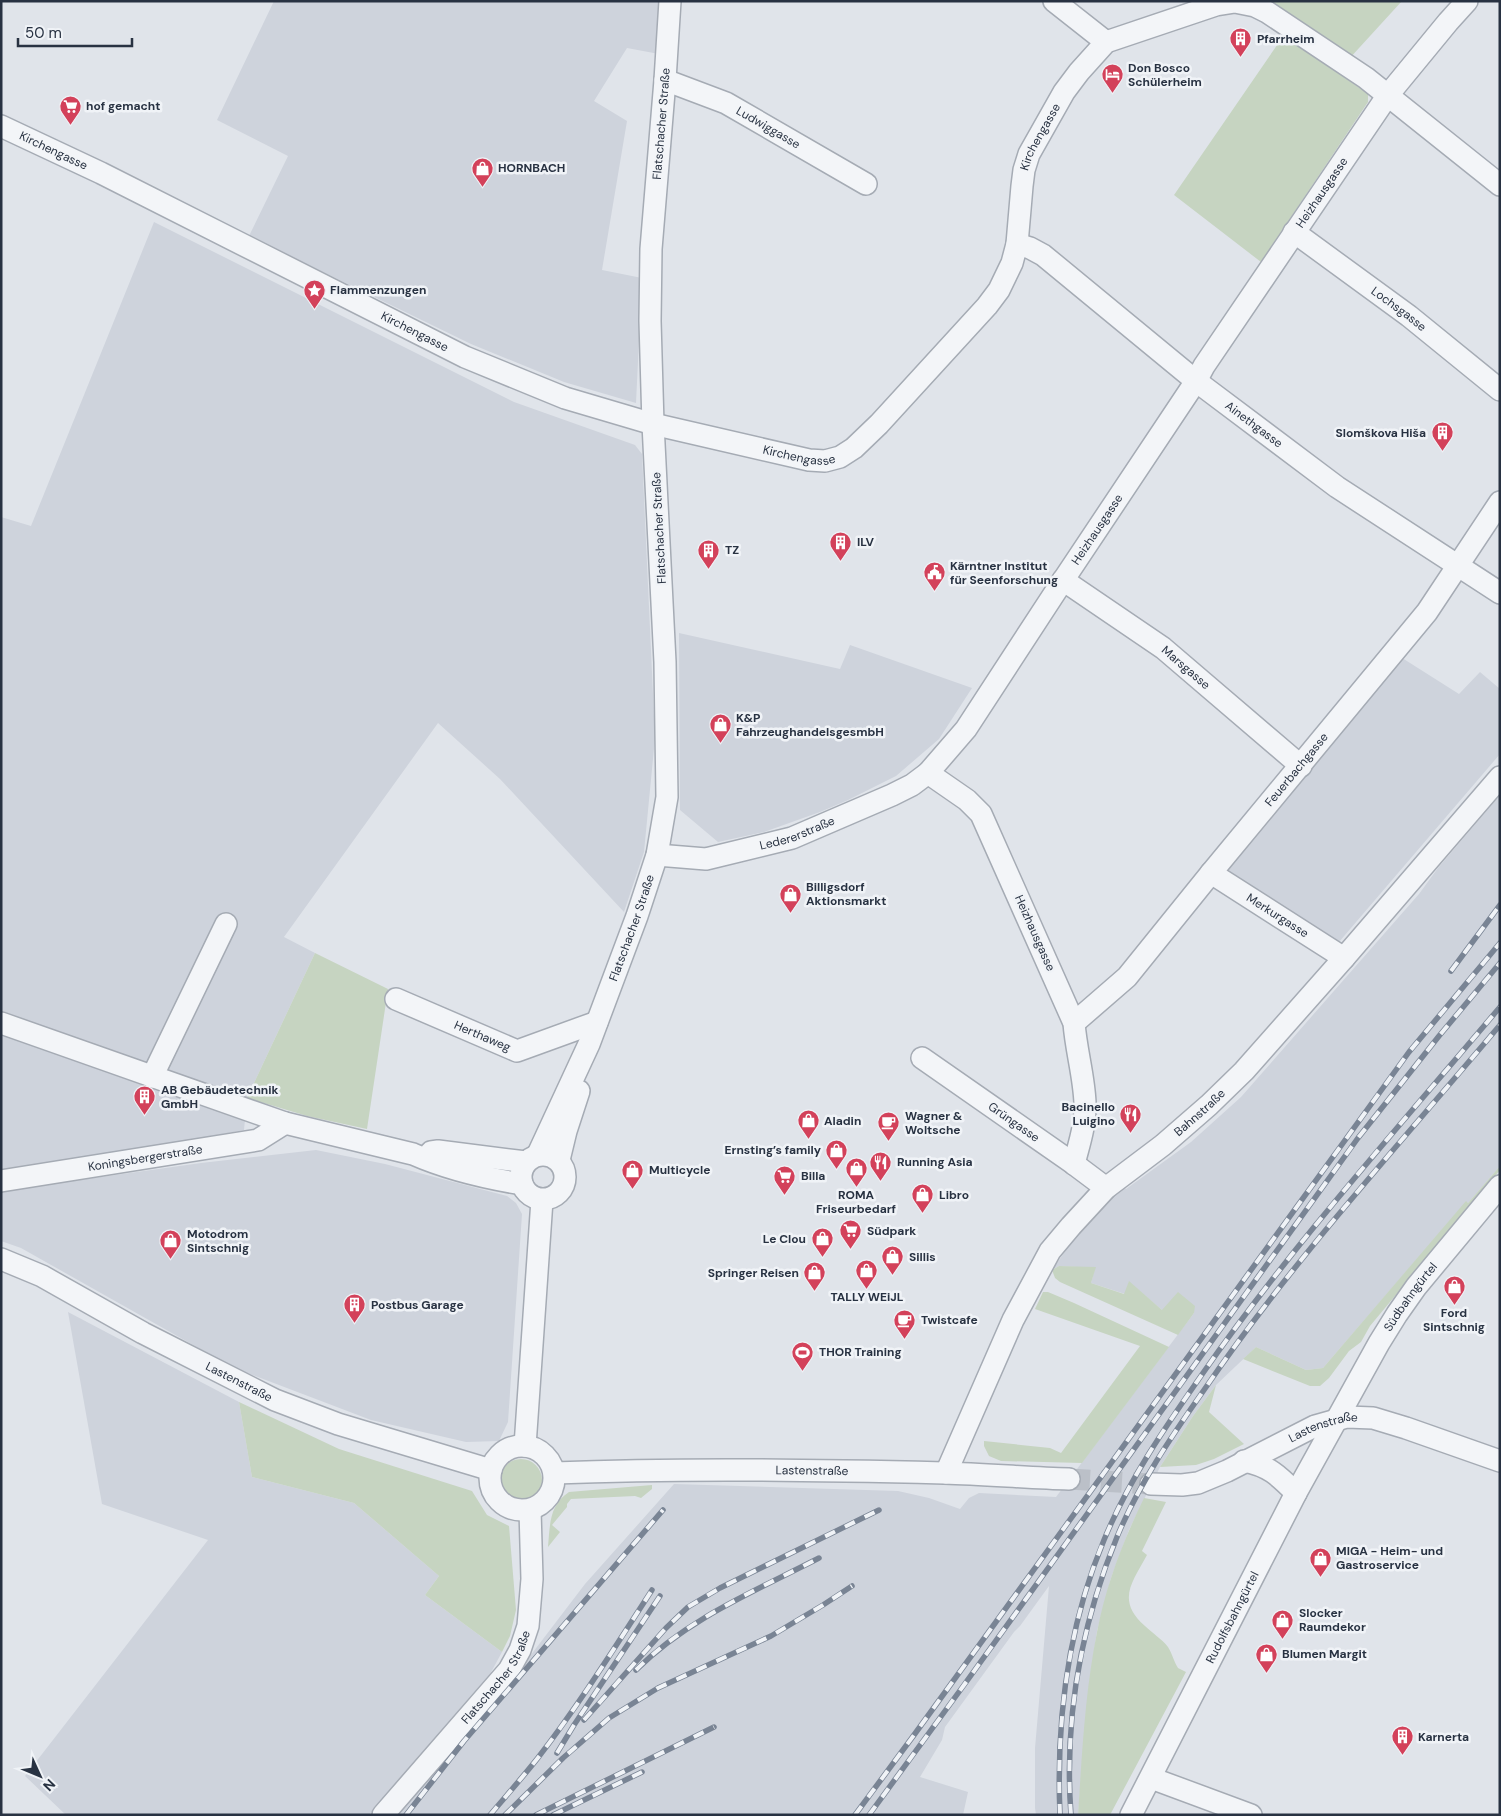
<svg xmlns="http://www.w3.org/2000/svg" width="1501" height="1816" font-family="'DM Sans',sans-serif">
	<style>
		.built { fill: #ced3dc }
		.green { fill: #c6d4c1 }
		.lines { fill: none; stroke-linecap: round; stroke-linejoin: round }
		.minor-tunnel { stroke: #bbc0c8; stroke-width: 21; stroke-dasharray: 21 11; stroke-linecap: butt }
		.minor-casing { stroke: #a5abb4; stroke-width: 24 }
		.minor { stroke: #f3f5f8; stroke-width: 21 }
		.rail-casing { stroke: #798494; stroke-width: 5.5 }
		.rail { stroke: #f0f3f7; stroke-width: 4; stroke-dasharray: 11; stroke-linecap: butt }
		.labels { text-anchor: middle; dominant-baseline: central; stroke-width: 5; stroke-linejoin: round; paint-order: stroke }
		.poi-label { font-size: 12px; font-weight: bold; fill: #283242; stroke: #f0f3f7; text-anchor: start }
		.street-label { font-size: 12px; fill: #283242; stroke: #f0f3f7 }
	</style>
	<rect width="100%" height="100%" fill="#e0e4ea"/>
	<path class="built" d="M274 1H663L659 54 627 48 594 101 627 121 602 270 642 278 636 403 564 382 471 344 249 236 288 156 217 120Z
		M154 222 514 402 635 445 642 454 655 738 644 852 624 912 500 779 438 723 284 937 315 953 247 1098 244 1130 1 1175V517L31 526Z
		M679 633 840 669 850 645 972 688 939 739 896 776 848 800 820 812 764 832 718 842 680 810Z
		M1399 656 1459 694 1480 672 1500 689V754L1339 942 1224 868Z
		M1500 795V1166L1468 1203 1466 1202 1323 1368 1306 1370 1256 1347 1216 1385 1193 1416 1160 1467 1129 1530 1111 1578 1097 1631 1089 1686 1078 1815H1036L1035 1808V1748L1049 1586 1020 1626 1014 1632 945 1727 942 1740 920 1777 968 1792 963 1815H395L527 1660 585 1584 674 1484 898 1491 929 1498 960 1509 969 1498 979 1493 1056 1497 1194 1313 1162 1310 1129 1282 1125 1294 1091 1283 1095 1268 1059 1266 1052 1270 1076 1236 1123 1186 1126 1189 1191 1142 1241 1097 1419 894 1438 868Z
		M316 1150 385 1164 507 1196 516 1203 522 1214 508 1422 499 1441 466 1442 371 1420 234 1368 21 1248 1 1241V1191L201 1163Z
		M68 1312 239 1402 252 1477 354 1503 439 1576 425 1595 502 1652 489 1676 369 1815H66L25 1776 208 1540 102 1504Z"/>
	<path class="green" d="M1269 1H1402L1349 59Z
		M1284 35 1368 94V102L1261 262 1174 195Z
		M315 953 388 989 367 1129 307 1116 247 1098Z
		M1500 1166V1170L1370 1326 1361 1342 1349 1351 1329 1378 1320 1386H1310L1243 1359 1256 1347 1306 1370 1323 1368 1466 1201 1468 1203Z
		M1059 1266 1096 1267 1091 1283 1124 1294 1129 1281 1162 1310 1178 1292 1195 1306 1194 1313 1178 1335 1060 1282 1055 1278 1052 1270Z
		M1043 1292H1048L1074 1303 1169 1347 1082 1463 1001 1461 989 1456 984 1446V1441L1050 1448 1061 1453 1140 1346 1035 1309Z
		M1216 1385 1209 1412 1244 1444 1214 1459 1196 1465 1160 1467 1193 1416Z
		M239 1402 339 1449 472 1491 487 1515 509 1526 516 1610 510 1636 502 1652 425 1595 439 1576 354 1503 252 1477Z
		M500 1480a21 21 0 1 1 42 0a21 21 0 1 1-42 0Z
		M652 1485V1489L641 1498 635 1496 571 1499 567 1504V1507L552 1525 560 1532 548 1547C550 1525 549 1505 569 1492Z
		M1144 1498 1166 1502 1142 1551 1147 1555C1132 1583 1116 1600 1145 1626 1152 1633 1162 1639 1168 1647 1172 1653 1174 1662 1178 1668L1186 1672 1110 1815H1078C1082 1754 1085 1692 1097 1632 1106 1585 1123 1541 1144 1498Z"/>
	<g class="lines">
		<path class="minor-tunnel" d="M1069 1479 1151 1484"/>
		<defs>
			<g id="minor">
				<path d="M1054 1 1106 42"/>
				<path id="s1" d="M665 80 726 103 866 184"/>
				<path id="s2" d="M1 126 101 173 465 357 565 398 653 424 809 460 825 461 840 457 854 448 879 424 987 306 999 290 1012 263 1017 244 1022 186 1024 170 1029 154 1064 92 1079 72 1106 42 1216 5 1235 2 1255 6 1267 12 1366 78 1500 185"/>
				<path id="s3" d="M1294 232 1409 316 1500 390"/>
				<path id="s4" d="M1017 244 1030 248 1043 255 1196 381 1337 487 1500 593"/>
				<path id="s5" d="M1063 580 1163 648 1301 766"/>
				<path id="s6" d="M657 855 706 859 792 838 892 795 912 785 928 773"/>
				<path id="s7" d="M1211 873 1344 958"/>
				<path id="s8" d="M396 999 517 1051 597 1022"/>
				<path d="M1 1023 285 1123 413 1154C447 1169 485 1178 522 1184"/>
				<path id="s9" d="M1074 1023 1127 977 1211 873 1427 612 1500 502"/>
				<path id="s10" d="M922 1058 1074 1164 1106 1188"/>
				<path d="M152 1077 226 924"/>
				<path d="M431 1152 438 1151 526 1162"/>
				<path id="s11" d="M538 1154 589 1044 637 916 657 855 667 797 665 662 653 424 650 321 651 249 665 80 670 1"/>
				<circle cx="543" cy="1177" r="22"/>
				<path d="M559 1160 566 1131 579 1091"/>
				<path id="s12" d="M1074 1164C1079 1144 1086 1124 1085 1103 1084 1076 1076 1050 1074 1023L981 814 967 800 928 773 966 729 1056 591 1196 381 1204 366 1388 95 1448 22 1467 1"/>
				<path id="s13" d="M1 1181 258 1140 285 1123"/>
				<path id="s14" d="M1 1259 42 1276 143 1333 275 1400 338 1424 491 1470"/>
				<path d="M525 1446 542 1200"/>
				<circle cx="522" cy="1478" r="32"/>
				<path d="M1244 1461C1269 1466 1278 1475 1296 1493"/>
				<path id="s15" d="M554 1473C684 1468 814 1470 944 1473 986 1474 1028 1478 1069 1479"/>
				<path id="s16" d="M946 1473 1013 1320 1050 1251 1071 1226 1106 1188 1163 1145 1209 1105 1244 1071 1344 958 1500 777"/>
				<path id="s17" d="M1151 1484 1182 1485 1198 1483 1227 1471 1315 1426 1347 1417 1373 1418 1406 1428 1500 1461"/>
				<path d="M1151 1778 1251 1815"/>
				<path id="s18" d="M383 1815 509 1670 520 1650 528 1626 532 1579 530 1510"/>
				<path id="s19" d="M1131 1815 1296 1493 1379 1343 1397 1314 1416 1287 1500 1186"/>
			</g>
		</defs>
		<use href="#minor" class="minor-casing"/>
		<use href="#minor" class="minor"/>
		<defs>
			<path id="rail" d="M1451 971 1500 905
				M636 1670C687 1619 755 1591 819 1558
				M584 1720 666 1628 688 1607 720 1588 879 1510
				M557 1753 574 1725 660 1596
				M406 1815 464 1741 663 1510
				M490 1815C506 1796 522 1778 537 1759 579 1705 615 1647 652 1590
				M505 1815 563 1758 609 1718 658 1688 771 1636 823 1605 852 1586
				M536 1815 714 1727
				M553 1815 642 1772
				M855 1815 914 1735 1409 1052 1500 943
				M869 1815 964 1685 1358 1138 1439 1036 1500 963
				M1060 1815C1056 1722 1068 1626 1104 1540 1129 1479 1166 1426 1203 1373 1293 1244 1399 1127 1500 1007
				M1071 1815C1064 1720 1081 1625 1117 1537 1139 1484 1171 1437 1204 1390 1291 1262 1400 1144 1500 1025"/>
		</defs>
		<use href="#rail" class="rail-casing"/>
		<use href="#rail" class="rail"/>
	</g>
	<defs>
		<symbol id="building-pin" viewBox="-11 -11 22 30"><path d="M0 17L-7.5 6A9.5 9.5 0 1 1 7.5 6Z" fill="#d3415a" stroke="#f0f3f7"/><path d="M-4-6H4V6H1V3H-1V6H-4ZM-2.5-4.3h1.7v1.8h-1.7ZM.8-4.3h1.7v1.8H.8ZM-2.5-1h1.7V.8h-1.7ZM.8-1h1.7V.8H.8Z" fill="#fff"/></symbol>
		<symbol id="hotel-pin" viewBox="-11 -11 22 30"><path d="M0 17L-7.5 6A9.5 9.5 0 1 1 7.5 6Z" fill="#d3415a" stroke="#f0f3f7"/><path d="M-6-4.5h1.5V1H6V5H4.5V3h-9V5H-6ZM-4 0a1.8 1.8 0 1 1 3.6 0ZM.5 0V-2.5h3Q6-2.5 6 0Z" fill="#fff"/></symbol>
		<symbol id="supermarket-pin" viewBox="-11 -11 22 30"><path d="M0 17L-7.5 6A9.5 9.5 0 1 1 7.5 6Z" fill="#d3415a" stroke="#f0f3f7"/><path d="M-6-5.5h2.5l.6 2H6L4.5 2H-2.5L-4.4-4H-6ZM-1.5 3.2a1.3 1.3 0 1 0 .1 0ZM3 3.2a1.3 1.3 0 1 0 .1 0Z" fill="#fff"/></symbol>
		<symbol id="shop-pin" viewBox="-11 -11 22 30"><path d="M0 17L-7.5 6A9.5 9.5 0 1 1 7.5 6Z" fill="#d3415a" stroke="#f0f3f7"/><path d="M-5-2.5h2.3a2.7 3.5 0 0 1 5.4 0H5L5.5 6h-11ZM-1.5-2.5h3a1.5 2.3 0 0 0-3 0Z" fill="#fff"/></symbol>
		<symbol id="sight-pin" viewBox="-11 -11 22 30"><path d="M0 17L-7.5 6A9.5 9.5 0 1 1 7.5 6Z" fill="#d3415a" stroke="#f0f3f7"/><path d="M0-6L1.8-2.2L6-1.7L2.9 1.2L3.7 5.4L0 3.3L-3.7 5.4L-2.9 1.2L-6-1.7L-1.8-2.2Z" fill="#fff"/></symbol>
		<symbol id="civic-pin" viewBox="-11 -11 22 30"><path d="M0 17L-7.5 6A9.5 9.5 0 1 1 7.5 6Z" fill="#d3415a" stroke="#f0f3f7"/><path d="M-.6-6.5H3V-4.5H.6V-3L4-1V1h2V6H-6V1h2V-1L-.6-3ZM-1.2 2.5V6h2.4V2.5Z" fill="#fff"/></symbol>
		<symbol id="restaurant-pin" viewBox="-11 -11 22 30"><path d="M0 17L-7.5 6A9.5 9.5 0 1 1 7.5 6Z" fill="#d3415a" stroke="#f0f3f7"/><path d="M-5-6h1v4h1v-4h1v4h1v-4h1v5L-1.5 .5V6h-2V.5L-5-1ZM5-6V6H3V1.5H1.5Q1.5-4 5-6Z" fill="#fff"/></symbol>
		<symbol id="cafe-pin" viewBox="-11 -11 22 30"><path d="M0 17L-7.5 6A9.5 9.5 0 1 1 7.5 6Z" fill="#d3415a" stroke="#f0f3f7"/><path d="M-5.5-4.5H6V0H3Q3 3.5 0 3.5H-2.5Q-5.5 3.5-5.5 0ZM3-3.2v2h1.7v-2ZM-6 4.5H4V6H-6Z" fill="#fff"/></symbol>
		<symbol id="stadium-pin" viewBox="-11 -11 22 30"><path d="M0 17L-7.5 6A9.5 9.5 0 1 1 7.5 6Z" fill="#d3415a" stroke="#f0f3f7"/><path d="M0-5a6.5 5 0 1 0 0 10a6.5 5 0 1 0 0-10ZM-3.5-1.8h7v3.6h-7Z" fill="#fff"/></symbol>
	</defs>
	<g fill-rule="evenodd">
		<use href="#building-pin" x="1228" y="26" width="25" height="34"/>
		<use href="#hotel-pin" x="1100" y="62" width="25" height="34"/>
		<use href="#supermarket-pin" x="58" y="94" width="25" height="34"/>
		<use href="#shop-pin" x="470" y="156" width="25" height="34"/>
		<use href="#sight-pin" x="302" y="278" width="25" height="34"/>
		<use href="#building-pin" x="1430" y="420" width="25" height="34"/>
		<use href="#building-pin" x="828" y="530" width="25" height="34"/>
		<use href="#building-pin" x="696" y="538" width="25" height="34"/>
		<use href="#civic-pin" x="922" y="560" width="25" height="34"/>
		<use href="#shop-pin" x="708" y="712" width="25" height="34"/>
		<use href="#shop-pin" x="778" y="882" width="25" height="34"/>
		<use href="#building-pin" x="132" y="1084" width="25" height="34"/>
		<use href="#restaurant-pin" x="1118" y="1102" width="25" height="34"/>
		<use href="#shop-pin" x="796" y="1108" width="25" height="34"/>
		<use href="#cafe-pin" x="876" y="1110" width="25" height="34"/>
		<use href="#shop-pin" x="824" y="1138" width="25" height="34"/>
		<use href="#restaurant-pin" x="868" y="1150" width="25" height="34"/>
		<use href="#shop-pin" x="844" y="1156" width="25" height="34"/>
		<use href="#shop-pin" x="620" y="1158" width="25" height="34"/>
		<use href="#supermarket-pin" x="772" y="1164" width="25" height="34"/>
		<use href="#shop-pin" x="910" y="1182" width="25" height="34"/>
		<use href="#supermarket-pin" x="838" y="1218" width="25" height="34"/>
		<use href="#shop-pin" x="810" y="1226" width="25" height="34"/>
		<use href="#shop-pin" x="158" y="1228" width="25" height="34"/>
		<use href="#shop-pin" x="880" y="1244" width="25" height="34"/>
		<use href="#shop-pin" x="854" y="1258" width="25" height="34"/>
		<use href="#shop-pin" x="802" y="1260" width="25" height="34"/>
		<use href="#shop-pin" x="1442" y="1274" width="25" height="34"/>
		<use href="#building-pin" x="342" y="1292" width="25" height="34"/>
		<use href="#cafe-pin" x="892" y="1308" width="25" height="34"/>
		<use href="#stadium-pin" x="790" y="1340" width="25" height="34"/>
		<use href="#shop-pin" x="1308" y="1546" width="25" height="34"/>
		<use href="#shop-pin" x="1270" y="1608" width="25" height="34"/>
		<use href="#shop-pin" x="1254" y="1642" width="25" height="34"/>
		<use href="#building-pin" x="1390" y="1724" width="25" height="34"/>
	</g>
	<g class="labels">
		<g class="poi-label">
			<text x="1257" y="39">Pfarrheim</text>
			<text x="1128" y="68">Don Bosco<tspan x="1128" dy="14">Schülerheim</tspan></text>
			<text x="86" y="106">hof gemacht</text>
			<text x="498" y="168">HORNBACH</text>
			<text x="330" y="290">Flammenzungen</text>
			<text x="1426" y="433" text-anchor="end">Slomškova Hiša</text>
			<text x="857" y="542">ILV</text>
			<text x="725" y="550">TZ</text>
			<text x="950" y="566">Kärntner Institut<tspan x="950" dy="14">für Seenforschung</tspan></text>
			<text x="736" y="718">K&amp;P<tspan x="736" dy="14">FahrzeughandelsgesmbH</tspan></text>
			<text x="806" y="887">Billigsdorf<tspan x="806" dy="14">Aktionsmarkt</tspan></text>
			<text x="161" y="1090">AB Gebäudetechnik<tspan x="161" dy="14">GmbH</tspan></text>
			<text x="1115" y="1107" text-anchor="end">Bacinello<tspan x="1115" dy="14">Luigino</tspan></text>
			<text x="905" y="1116">Wagner &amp;<tspan x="905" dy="14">Woltsche</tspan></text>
			<text x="824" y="1121">Aladin</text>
			<text x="821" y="1150" text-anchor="end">Ernsting’s family</text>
			<text x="897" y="1162">Running Asia</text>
			<text x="649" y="1170">Multicycle</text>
			<text x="801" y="1176">Billa</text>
			<text x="856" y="1195" text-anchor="middle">ROMA<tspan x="856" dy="14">Friseurbedarf</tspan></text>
			<text x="939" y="1195">Libro</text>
			<text x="867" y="1231">Südpark</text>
			<text x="187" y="1234">Motodrom<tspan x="187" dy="14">Sintschnig</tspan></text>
			<text x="806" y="1239" text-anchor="end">Le Clou</text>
			<text x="909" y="1257">Sillis</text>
			<text x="799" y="1273" text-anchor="end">Springer Reisen</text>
			<text x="867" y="1297" text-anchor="middle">TALLY WEiJL</text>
			<text x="371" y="1305">Postbus Garage</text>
			<text x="1454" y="1313" text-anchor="middle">Ford<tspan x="1454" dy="14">Sintschnig</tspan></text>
			<text x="921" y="1320">Twistcafe</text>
			<text x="819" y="1352">THOR Training</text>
			<text x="1336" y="1551">MIGA - Heim- und<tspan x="1336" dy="14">Gastroservice</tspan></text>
			<text x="1299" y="1613">Slocker<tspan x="1299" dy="14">Raumdekor</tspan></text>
			<text x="1282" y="1654">Blumen Margit</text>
			<text x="1418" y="1737">Karnerta</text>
		</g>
		<g class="street-label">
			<text stroke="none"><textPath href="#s11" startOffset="1055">Flatschacher Straße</textPath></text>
			<text stroke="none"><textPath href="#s1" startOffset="114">Ludwiggasse</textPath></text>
			<text stroke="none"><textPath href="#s2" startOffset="1302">Kirchengasse</textPath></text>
			<text stroke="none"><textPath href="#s2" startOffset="58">Kirchengasse</textPath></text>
			<text stroke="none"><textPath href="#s12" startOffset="1141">Heizhausgasse</textPath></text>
			<text stroke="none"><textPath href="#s3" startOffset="130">Lochsgasse</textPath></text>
			<text stroke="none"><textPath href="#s2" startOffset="462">Kirchengasse</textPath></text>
			<text stroke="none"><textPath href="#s4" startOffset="299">Ainethgasse</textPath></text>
			<text stroke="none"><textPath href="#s2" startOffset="868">Kirchengasse</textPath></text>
			<text transform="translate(659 528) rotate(-93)">Flatschacher Straße</text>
			<text stroke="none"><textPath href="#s12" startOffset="736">Heizhausgasse</textPath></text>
			<text stroke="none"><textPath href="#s5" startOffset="151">Marsgasse</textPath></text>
			<text stroke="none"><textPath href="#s9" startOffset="338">Feuerbachgasse</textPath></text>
			<text stroke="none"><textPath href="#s6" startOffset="144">Ledererstraße</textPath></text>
			<text stroke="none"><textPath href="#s7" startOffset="79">Merkurgasse</textPath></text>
			<text stroke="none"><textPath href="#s11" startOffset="245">Flatschacher Straße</textPath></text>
			<text transform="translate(1035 933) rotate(66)">Heizhausgasse</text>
			<text stroke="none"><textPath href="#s8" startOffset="94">Herthaweg</textPath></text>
			<text stroke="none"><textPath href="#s16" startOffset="450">Bahnstraße</textPath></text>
			<text stroke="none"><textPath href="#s10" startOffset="112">Grüngasse</textPath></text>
			<text stroke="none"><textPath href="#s13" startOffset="146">Koningsbergerstraße</textPath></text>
			<text stroke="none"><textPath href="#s19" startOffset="589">Südbahngürtel</textPath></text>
			<text stroke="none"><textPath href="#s14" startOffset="268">Lastenstraße</textPath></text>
			<text stroke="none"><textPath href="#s17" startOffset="185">Lastenstraße</textPath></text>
			<text stroke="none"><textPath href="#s15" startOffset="258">Lastenstraße</textPath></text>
			<text stroke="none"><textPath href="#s19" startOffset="222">Rudolfsbahngürtel</textPath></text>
			<text stroke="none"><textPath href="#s18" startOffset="179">Flatschacher Straße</textPath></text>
		</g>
	</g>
	<rect width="1501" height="1816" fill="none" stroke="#283242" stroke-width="5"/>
	<g transform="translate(40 1776) rotate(134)" stroke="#f0f3f7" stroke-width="4" paint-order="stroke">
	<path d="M0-4L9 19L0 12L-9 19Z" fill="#283242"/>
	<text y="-8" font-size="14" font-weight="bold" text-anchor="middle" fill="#283242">N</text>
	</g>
	<path d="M18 38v8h114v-8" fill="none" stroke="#283242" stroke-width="2.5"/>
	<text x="25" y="38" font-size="15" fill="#283242" stroke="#f0f3f7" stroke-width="4" paint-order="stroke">50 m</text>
</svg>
